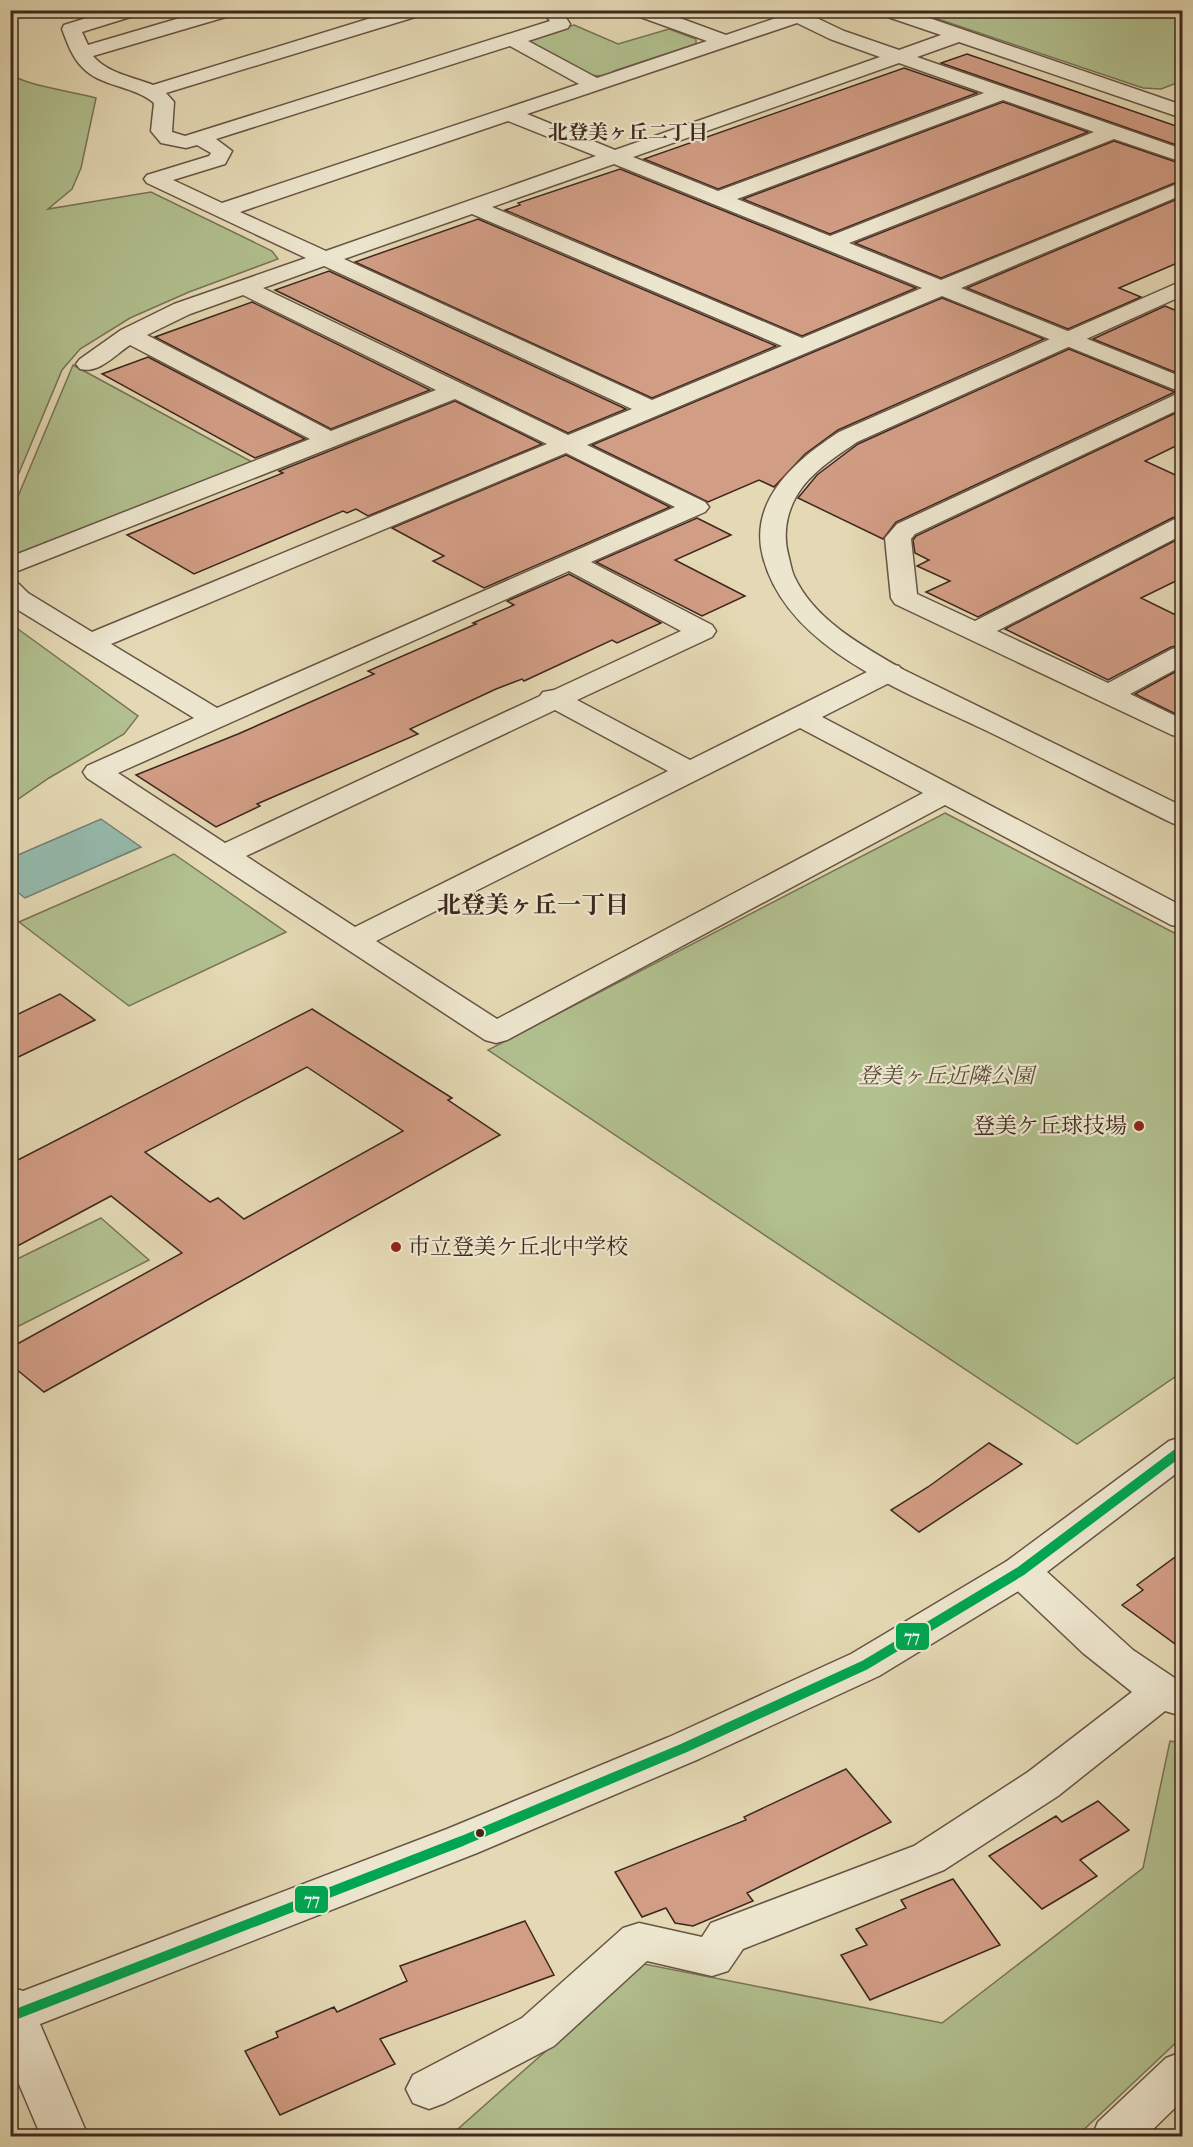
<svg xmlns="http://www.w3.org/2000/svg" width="1193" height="2147" font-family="'IM FELL French Canon','Noto Serif JP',serif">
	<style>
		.green { fill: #b2c08f; stroke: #787457; stroke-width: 1.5 }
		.water { fill: #95baad; stroke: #727f74; stroke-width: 1.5 }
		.building { fill: #d29d85; stroke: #3d271f; stroke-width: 1.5; fill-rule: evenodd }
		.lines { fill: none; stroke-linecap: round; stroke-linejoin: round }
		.minor-casing { stroke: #675444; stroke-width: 3 }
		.tertiary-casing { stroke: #675444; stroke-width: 3 }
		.minor { fill: #ede6ce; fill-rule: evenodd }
		.tertiary { fill: #ede6ce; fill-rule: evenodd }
		.bus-1-casing { stroke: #ede6ce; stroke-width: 14 }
		.bus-1 { stroke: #00a651; stroke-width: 10 }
		.poi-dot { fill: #8f2418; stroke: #ede6ce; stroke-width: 2 }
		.bus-dot { fill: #3d271f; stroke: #ede6ce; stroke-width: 2 }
		.labels { text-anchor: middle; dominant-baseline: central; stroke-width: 4.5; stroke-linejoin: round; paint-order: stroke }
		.far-neighbourhood-label { font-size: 20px; font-weight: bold; fill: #3d271f; stroke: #ede6ce }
		.park-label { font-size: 22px; font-style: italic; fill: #5a4d3b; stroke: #ede6ce }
		.poi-label { font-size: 22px; fill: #3d271f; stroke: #ede6ce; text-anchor: end }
		.neighbourhood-label { font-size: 24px; font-weight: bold; fill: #3d271f; stroke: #ede6ce }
		.line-badge { stroke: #ede6ce; stroke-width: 2 }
		.badge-label { font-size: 16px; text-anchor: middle; font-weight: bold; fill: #fff }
	</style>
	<rect width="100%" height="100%" fill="#e4d9b4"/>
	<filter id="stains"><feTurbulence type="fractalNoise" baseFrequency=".00333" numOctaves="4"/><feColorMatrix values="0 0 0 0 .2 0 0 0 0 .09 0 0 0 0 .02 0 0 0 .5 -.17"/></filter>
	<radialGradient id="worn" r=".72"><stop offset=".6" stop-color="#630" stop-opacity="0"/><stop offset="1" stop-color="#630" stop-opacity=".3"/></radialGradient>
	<path class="green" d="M914 11H1182V81L1161 89 1143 88Z
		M574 25 618 44 669 29 696 39V44L614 71C590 88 550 55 527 42L532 38Z
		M11 75C36 88 67 90 96 98L81 168 72 189 48 209 151 192 272 251 278 259 189 292 130 318 80 349 62 370 11 492Z
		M73 365 252 462 11 557V513Z
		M11 624 138 716 124 734 49 778 11 804Z
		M945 813 1182 937V1372L1077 1444 488 1050Z
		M174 854 286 932 129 1006 19 922Z
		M101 1218 149 1260 11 1330V1262Z
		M1170 1741 1182 1743V2037L1077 2136H450L644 1964 942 2023 1143 1868Z"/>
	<path class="water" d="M101 819 141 847 25 898 11 887V858Z"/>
	<path class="building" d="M967 54 1182 128V147L941 63Z
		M904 68 977 93 718 189 644 159Z
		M1003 102 1088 132 830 234 743 199Z
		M1114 141 1182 164V180L941 278 855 243Z
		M620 169 916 288 802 336 505 210 520 205 518 203Z
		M1182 197V261L1119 288 1141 297 1068 329 967 288Z
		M478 219 776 346 652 398 355 262Z
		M329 271 626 409 568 433 275 290Z
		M942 298 1044 339 838 430 805 454 774 487 759 480 708 502 592 445Z
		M252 302 430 390 331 429 155 337Z
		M1165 306 1182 313V375L1093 339Z
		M1069 349 1175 392 896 522 883 539 798 498 817 475 858 444Z
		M148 357 305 439 255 458 102 374Z
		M455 401 542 444 368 516 356 509 347 513 343 511 194 574 127 535 283 473 279 471Z
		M1182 410V443L1145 461 1182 478V515L1172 518 978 617 926 592 950 581 917 566 929 560 915 553 913 540 916 536Z
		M566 455 670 507 484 588 433 561 444 556 392 528Z
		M697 518 731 535 675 560 745 596 702 616 596 562Z
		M1182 537V578L1141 598 1182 618V645L1171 647 1108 680 1005 629Z
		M569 574 661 623 617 643 612 640 524 681 522 679 496 689 410 729 418 734 257 804 260 806 216 827 136 775 238 734 374 674 368 671 476 624 473 623 514 605 507 601Z
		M1182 668V717L1135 694Z
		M60 994 95 1020 10 1061V1018Z
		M312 1009 452 1098 448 1100 500 1135 44 1392 10 1364V1348L182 1253 111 1196 10 1250V1164ZM307 1067 403 1131 244 1219 218 1198 210 1202 145 1152Z
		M989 1443 1022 1464 919 1532 891 1510 928 1487Z
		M1182 1552V1649L1122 1605 1143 1590 1137 1585Z
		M846 1769 891 1822 747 1893 753 1901 693 1926 675 1923 666 1908 642 1917 615 1872 746 1820 744 1817Z
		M1098 1801 1129 1830 1080 1860 1097 1876 1042 1909 989 1856 1056 1816 1062 1822Z
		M953 1879 1000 1945 870 2000 841 1955 867 1945 856 1929 906 1908 901 1900Z
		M525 1921 554 1975 380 2039 395 2064 280 2115 245 2051 278 2037 276 2032 334 2007 337 2012 407 1981 400 1966Z"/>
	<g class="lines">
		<defs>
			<path id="minor" d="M112 10H142L140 14 82 32 88 45 207 10H238L236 14 93 56C107 73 133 77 153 85L397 10H427L425 14 166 93 174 102 172 132 185 136 550 21 542 10H561L570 24 568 28 528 41 597 78 707 41 632 14 630 10H658L726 35 782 16 775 10H800L844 31 899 50 941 35 879 14 877 10H906L1182 105V118L959 42 917 57 1182 149V162L1114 139 849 243 941 280 1182 182V195L961 288 1182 377V408L915 534 911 539 917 594 975 621 1173 520 1182 517V535L997 631 1108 683 1172 649 1182 647V666L1130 694 1182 719V737L1172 735 895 604 891 598 885 538 897 524 1181 392 942 296 587 445 705 502 709 507 705 512 591 562 712 625 716 631 712 637 577 700 690 760 879 666 889 664 899 666 903 672 899 678 822 717 1182 906V927L1171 925 945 805 507 1040 496 1043 485 1040 87 778 83 772 87 766 194 718 10 605V582L19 584 28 593 92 632 547 444 455 399 10 574V557L310 439 130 345C115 355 99 374 80 369L76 364 80 359 121 330 174 304 306 258 147 183 144 179 147 175 209 156 211 153 197 145 186 148 161 143 151 131 154 103C133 85 100 87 82 67 72 57 67 42 62 29L64 25ZM797 23 830 39 880 57 615 150 527 114ZM510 46 579 84 222 203 173 180 225 164 232 151 216 139ZM899 63 984 93 718 191 633 157ZM1003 100 1094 132 830 236 737 199ZM508 121 596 156 326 251 240 212ZM614 164 922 288 802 338 492 207ZM472 214 782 346 652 400 344 259ZM324 266 632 409 568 435 263 288ZM243 295 436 390 331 431 147 335 190 314ZM566 453 675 507 217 708 111 644ZM569 571 681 631 554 690 543 692 540 696 225 843 118 773ZM555 710 668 771 355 927 246 856ZM800 728 923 793 497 1019 376 941Z
				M1021 1557 1035 1561 1133 1650 1182 1683V1716L1165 1711 1058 1796 944 1870 743 1949 728 1971 712 1976 647 1961 554 2046 445 2103 429 2109 413 2103 406 2089 413 2075 522 2018 623 1928 639 1923 702 1937 711 1923 914 1846 1028 1772 1132 1692 1083 1653 1007 1581 1001 1571 1007 1561Z
				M1182 2052V2101L1146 2136H1092L1098 2122 1166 2058Z"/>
			<path id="tertiary" d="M1182 281V296L857 442C838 455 818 468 804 485 788 505 782 530 788 554 790 561 791 569 794 576 814 620 864 647 904 670L1182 806V826L1172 823C1109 792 1047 760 985 730 907 692 787 650 763 557 748 500 796 460 839 432Z
				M1182 1437V1469L1035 1581 879 1676 699 1759 477 1853 40 2024 88 2136H41L10 2063V1987L23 1991 447 1829 669 1737 851 1654 1007 1561 1169 1441Z"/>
		</defs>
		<use href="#minor" class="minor-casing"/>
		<use href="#tertiary" class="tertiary-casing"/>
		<use href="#minor" class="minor"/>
		<use href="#tertiary" class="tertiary"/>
		<defs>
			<path id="bus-1" d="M10 2007 14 2015 462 1841 684 1748 865 1665 1021 1571 1182 1450"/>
		</defs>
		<use href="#bus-1" class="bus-1-casing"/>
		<use href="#bus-1" class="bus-1"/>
	</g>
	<g class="poi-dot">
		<circle cx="1139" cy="1126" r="6"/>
		<circle cx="396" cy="1247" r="6"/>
	</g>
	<circle class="bus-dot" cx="480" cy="1833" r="5"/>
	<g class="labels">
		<g class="far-neighbourhood-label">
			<text x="628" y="132">北登美ヶ丘二丁目</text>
		</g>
		<g class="park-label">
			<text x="946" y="1076">登美ヶ丘近隣公園</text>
		</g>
		<g class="poi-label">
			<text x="1127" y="1126">登美ケ丘球技場</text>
			<text x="408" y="1247" text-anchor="start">市立登美ケ丘北中学校</text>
		</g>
		<g class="neighbourhood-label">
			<text x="533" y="905">北登美ヶ丘一丁目</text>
		</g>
	</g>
	<g class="line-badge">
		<rect x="895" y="1622" width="35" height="29" rx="6" fill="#00a651"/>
		<rect x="294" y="1885" width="35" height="29" rx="6" fill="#00a651"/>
	</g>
	<g class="badge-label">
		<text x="912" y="1642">77</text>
		<text x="312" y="1905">77</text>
	</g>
	<rect width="1193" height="2147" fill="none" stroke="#e4d9b4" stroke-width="36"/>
	<rect x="12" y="12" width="1169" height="2123" fill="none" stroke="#3d271f" stroke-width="3"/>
	<rect x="18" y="18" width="1157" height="2111" fill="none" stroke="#3d271f" stroke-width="1.5"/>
	<rect width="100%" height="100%" filter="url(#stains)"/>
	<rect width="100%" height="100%" fill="url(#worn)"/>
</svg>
